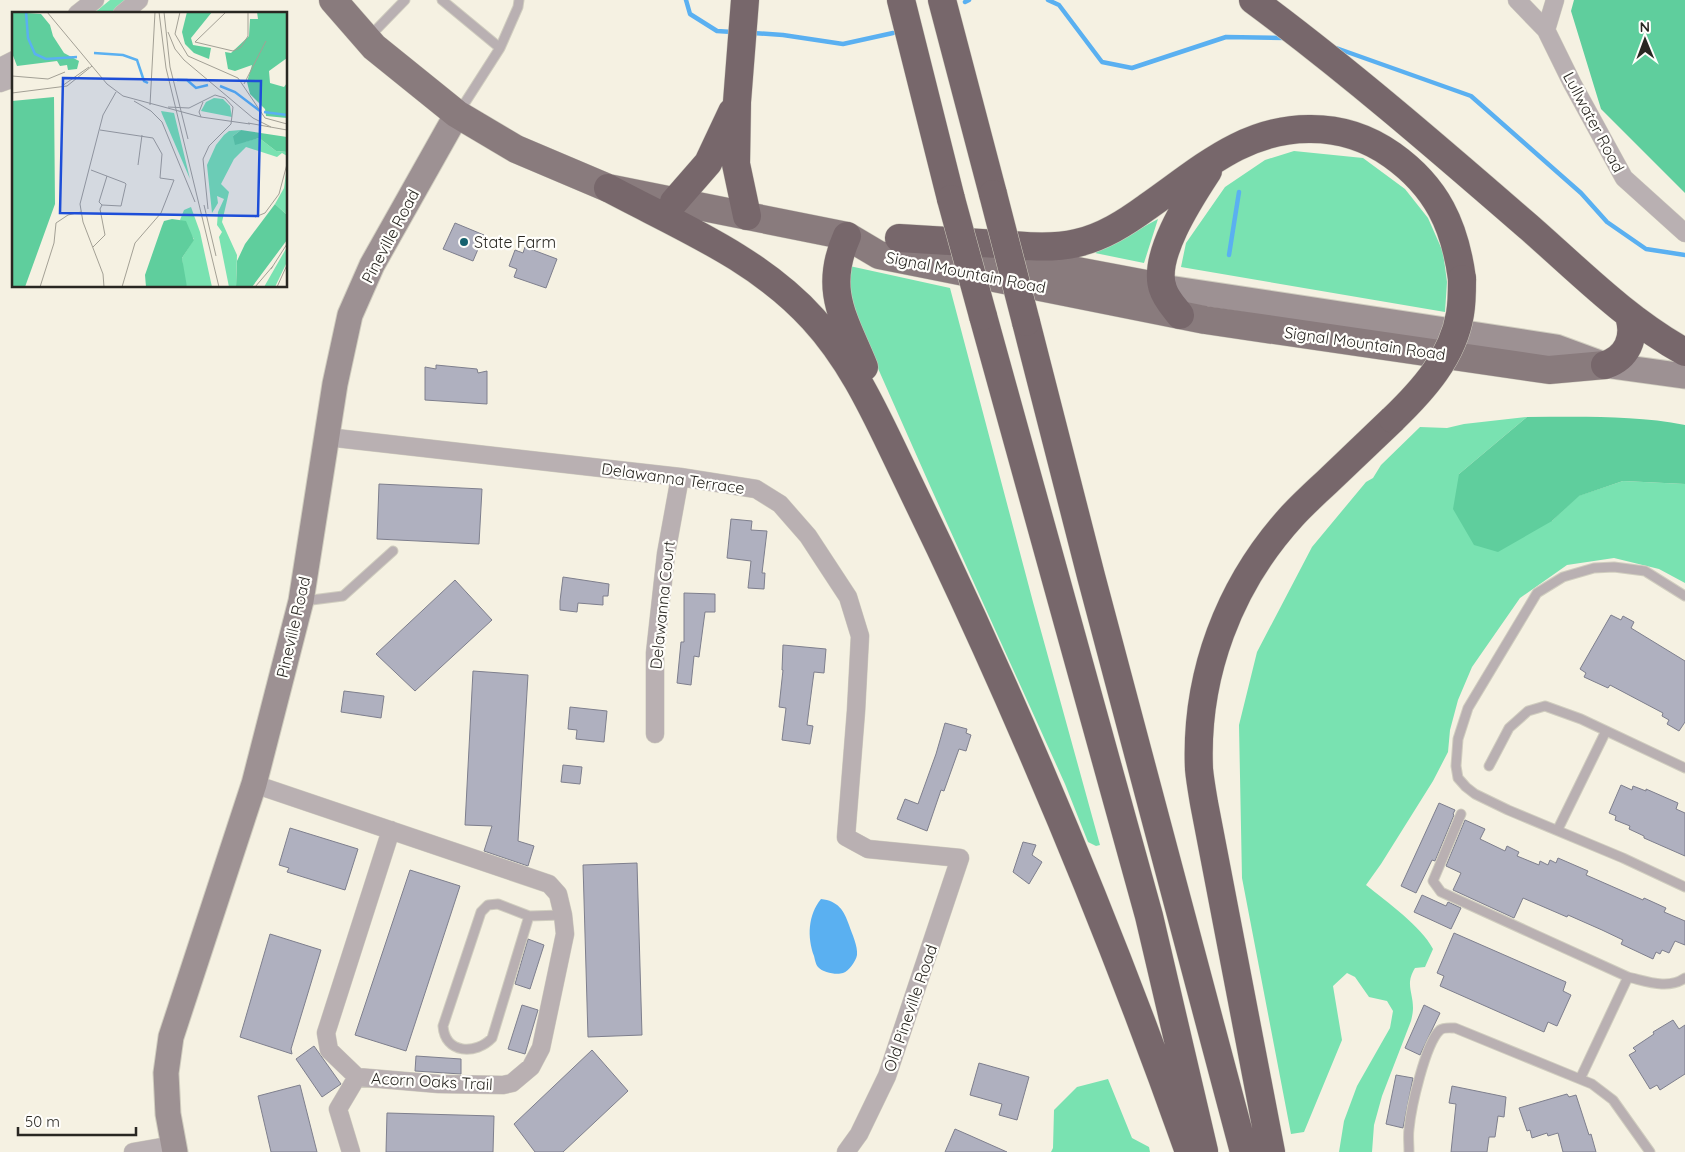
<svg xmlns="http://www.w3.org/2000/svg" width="1685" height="1152" font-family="Quicksand,sans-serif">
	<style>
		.green { fill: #79e2b1 }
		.forest { fill: #5fce9d }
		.water { fill: #5ab0f1 }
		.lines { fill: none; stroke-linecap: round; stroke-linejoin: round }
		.stream { stroke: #5ab0f1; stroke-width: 4.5 }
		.building { fill: #afb0bf; stroke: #7e7f8d }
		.service-casing { stroke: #d0cdbf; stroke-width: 11 }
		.minor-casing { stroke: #d0cdbf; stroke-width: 19 }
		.secondary-casing { stroke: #d0cdbf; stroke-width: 27 }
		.primary-casing { stroke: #d0cdbf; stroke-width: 29 }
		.motorway-casing { stroke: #d0cdbf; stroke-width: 29 }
		.service { stroke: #b9b0b2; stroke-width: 9 }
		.minor { stroke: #b9b0b2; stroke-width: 18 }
		.secondary { stroke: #9d9193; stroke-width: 25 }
		.primary { stroke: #897b7d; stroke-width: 28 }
		.motorway { stroke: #77676b; stroke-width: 28 }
		.motorway-bridge-casing { stroke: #d0cdbf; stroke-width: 29; stroke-linecap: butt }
		.motorway-bridge { stroke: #77676b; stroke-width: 28 }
		.poi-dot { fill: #16616e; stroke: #fffefb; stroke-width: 2 }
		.labels { text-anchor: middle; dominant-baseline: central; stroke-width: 4.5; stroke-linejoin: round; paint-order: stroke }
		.street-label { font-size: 16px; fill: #292722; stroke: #fffefb }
		.poi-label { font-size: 16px; fill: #292722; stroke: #fffefb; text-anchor: start }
		.inset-river { fill: none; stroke: #5ab0f1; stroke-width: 2.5 }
		.inset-road { fill: none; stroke: #a3a095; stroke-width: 1 }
		.view { fill: #1d4ed8; fill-opacity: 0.15; stroke: #1d4ed8; stroke-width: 2.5 }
		.inset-edge { fill: none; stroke: #292722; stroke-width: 2.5 }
	</style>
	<rect width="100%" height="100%" fill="#f5f1e2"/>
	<path class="green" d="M110 0H128L111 14H93Z
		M1294 151 1363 158 1405 189 1428 218 1443 252 1447 282 1445 312 1181 267 1186 243 1225 187 1265 160Z
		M1158 219 1144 263 1095 253Z
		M845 265 950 288 1033 602 1100 845 1096 846 1088 842 1065 784 931 488 853 312Z
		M1527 417 1459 474 1552 521 1578 496 1623 481 1685 484V583L1659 569 1614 558 1567 565 1520 598 1472 667 1458 700 1450 730 1448 752 1433 781 1381 864 1366 885C1387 902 1421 926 1433 949L1425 967 1415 968C1405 984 1413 992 1413 1008 1413 1012 1412 1017 1411 1021L1382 1096 1374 1125 1372 1152H1339L1344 1121 1357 1086 1390 1028 1393 1011 1387 1001 1369 997 1355 977 1347 973 1333 986 1342 1040 1304 1132 1291 1134 1242 878 1239 725 1257 652 1312 547 1366 482 1373 478 1381 465 1420 427 1447 428 1464 424Z
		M1108 1079 1132 1138 1149 1147 1150 1152H1051L1053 1148 1054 1110 1077 1087Z"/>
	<path class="forest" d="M1574 0H1685V193L1601 109 1571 11Z
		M1527 417C1580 417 1633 415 1685 425V484L1623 481 1579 496 1552 521 1498 552 1474 545 1453 509 1459 474Z"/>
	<path class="water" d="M821 899C838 901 844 910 849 925 852 934 858 946 857 955 856 961 849 971 843 973 837 975 823 973 818 967 816 965 815 960 814 956 807 937 808 915 821 899Z"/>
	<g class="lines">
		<path class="stream" d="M686 0 690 14 717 31 732 32
			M1048 0 1059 5 1102 62 1132 68 1226 37 1286 38
			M965 2 969 0
			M753 33 783 35 843 44 893 33
			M1336 48 1471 96 1581 193 1607 222 1646 249 1685 255
			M1229 255 1239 192"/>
	</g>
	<path class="building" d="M455 223 484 235 473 261 443 249Z
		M525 247 557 259 546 288 514 277 517 269 509 266 515 250 523 253Z
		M436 365 477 369 478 373 487 371V404L425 400V367L436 369Z
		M379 484 482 489 479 544 377 539Z
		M731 519 752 521 751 530 767 531 762 573H765L764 589 748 588 751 561 727 558Z
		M563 577 609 584 608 596H603V605L578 603 577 612 560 610V601Z
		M455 580 492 620 415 691 376 654Z
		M684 593 715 594V612H705L699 657 694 656 691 685 677 683 681 642H684Z
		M1611 615 1621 620 1623 616 1634 622 1631 628 1685 661V722L1679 731 1667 724 1669 720 1662 716 1663 713 1610 685 1608 688 1584 677 1586 673 1580 669Z
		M783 645 826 649 824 673 814 672 807 725 813 726 810 744 782 740 786 708 779 707 783 670H782Z
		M473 671 528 675 518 841 534 846 528 866 484 851 492 826 465 825Z
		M344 691 384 696 381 718 341 712Z
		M570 707 607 711 604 742 576 739 577 730 568 729Z
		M945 723 967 729 966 733 971 735 966 751 959 749 944 791 941 790 927 831 897 819 905 799 918 804 936 754Z
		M563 765 582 767 580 784 561 782Z
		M1621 785 1632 790 1633 786 1646 791V789L1678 803 1676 809 1685 813V856L1644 838V836L1629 829 1630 826 1615 820 1616 816 1609 813Z
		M1439 803 1455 810 1453 814 1454 815 1435 861 1432 860 1416 893 1401 886Z
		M1465 820 1485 829 1480 839 1505 851 1507 846 1519 852 1517 856 1539 865 1540 861 1548 865 1550 860 1556 863 1558 858 1588 871 1586 875 1643 900 1644 898 1666 908 1664 912 1685 921V945L1675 941 1669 953 1662 950 1660 954 1656 952 1653 959 1621 944 1623 940 1602 930 1568 915 1567 917 1523 898 1514 918 1453 890 1461 873 1446 866Z
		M290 828 358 849 345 890 287 872 289 868 279 865Z
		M1023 842 1036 845 1032 855 1042 862 1029 884 1013 872Z
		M637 863 642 1035 588 1037 583 865Z
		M410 870 460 886 406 1051 355 1035Z
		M1422 895 1446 906 1448 902 1461 908 1451 929 1414 912Z
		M1454 933 1566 982 1563 991 1571 995 1557 1026 1548 1022 1544 1032 1440 986 1444 976 1437 973Z
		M270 934 321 950 291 1049 292 1054 240 1037Z
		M528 939 544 945 530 989 515 984Z
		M522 1005 538 1010 525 1054 508 1049Z
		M1424 1005 1440 1013 1420 1055 1405 1048Z
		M1673 1020 1679 1029 1685 1025V1074L1660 1090 1657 1085 1650 1089 1629 1055 1636 1051 1633 1048 1654 1034 1653 1032Z
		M314 1046 341 1084 322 1097 296 1059Z
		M592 1050 628 1091 563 1152H535L514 1124Z
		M416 1056 461 1059V1074L415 1071Z
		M979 1063 1029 1077 1017 1120 999 1115 1002 1104 970 1095Z
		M1396 1075 1413 1078 1403 1128 1386 1124Z
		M300 1085 317 1152H271L258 1096Z
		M1452 1086 1506 1097 1504 1117 1498 1116 1495 1137H1489L1487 1152H1451L1456 1104 1449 1103Z
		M1567 1094 1569 1097 1576 1095 1589 1135 1591 1134 1596 1152H1563L1558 1133 1548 1136 1547 1133 1532 1138 1530 1130 1527 1131 1519 1108Z
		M387 1113 494 1116 493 1152H386Z
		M955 1129 971 1136 1007 1152H945Z"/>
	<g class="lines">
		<defs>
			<path id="service" d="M442 0 500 48 459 112
				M369 37 405 0
				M500 48 518 7 519 0
				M1685 596 1645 571 1614 567 1594 568 1563 577 1537 593 1468 708 1458 739 1456 766 1458 778 1466 787 1475 794 1508 810 1623 858 1685 887
				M304 601 343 596 393 551
				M1489 766 1509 728 1528 711 1545 706 1581 719 1685 768
				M1461 814 1433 881 1441 892 1628 977 1580 1079
				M1558 829 1606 731
				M529 916 492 1038C476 1055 445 1054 443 1026L481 912 488 905 498 904 529 916 563 915
				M1628 977C1646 981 1668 990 1685 978
				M1409 1152C1409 1144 1408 1136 1409 1129 1411 1108 1425 1044 1440 1030 1444 1027 1450 1028 1455 1028L1592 1084 1613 1100 1650 1152"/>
			<path id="minor" d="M1517 0 1546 30 1572 83 1624 178 1685 233
				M77 14 95 0
				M122 14 139 0
				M1546 30 1555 0
				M0 67 14 60
				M0 83 14 78
				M327 437 680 477 756 489 780 504 808 536 848 597 860 636 856 711 846 837 868 849 960 858 887 1076 859 1134 846 1152
				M655 734V653L666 554 680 477
				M254 784 549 884 558 894 563 915 565 934 541 1048 531 1067 512 1083 503 1085 439 1084 357 1077 329 1050 326 1033 391 830
				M133 1152 173 1145
				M351 1152 338 1109 357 1077"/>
			<path id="secondary" d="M1162 287 1556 347 1605 365 1685 376
				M175 1152 168 1114 166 1073 171 1037 254 784 301 601 335 384 350 315 372 265 457 114"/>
			<path id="primary" d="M333 0 374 47 457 114 516 149 608 188 847 236 879 255 1205 320 1549 370 1605 365
				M987 254 1162 287"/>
			<path id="motorway" d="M745 0 737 102 736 164 747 216
				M901 0 951 199
				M942 0 993 194
				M1253 0C1349 71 1441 151 1531 229 1581 273 1627 320 1685 352
				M608 188C679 226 758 258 813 319 848 357 870 402 892 448 908 481 924 514 940 548 1033 745 1116 946 1189 1152
				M674 202 708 163 732 112
				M847 236C823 290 844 318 864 367
				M899 238C932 240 965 242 998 244 1024 246 1051 249 1077 243 1103 237 1125 223 1147 207 1199 171 1244 128 1311 129 1340 129 1368 138 1392 155 1437 187 1455 226 1462 279
				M1180 315C1174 307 1166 299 1163 289 1151 257 1191 197 1208 171
				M983 316 1149 916 1204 1151
				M1026 322 1091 576 1244 1152
				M1605 365C1627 358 1636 338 1629 316
				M1271 1152 1204 803C1202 791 1200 780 1199 769 1195 675 1229 585 1292 516 1303 504 1315 493 1327 482 1349 461 1371 440 1393 419"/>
		</defs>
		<use href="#service" class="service-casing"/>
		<use href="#minor" class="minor-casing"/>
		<use href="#secondary" class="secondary-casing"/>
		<use href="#primary" class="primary-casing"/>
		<use href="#motorway" class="motorway-casing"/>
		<use href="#service" class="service"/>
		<use href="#minor" class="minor"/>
		<use href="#secondary" class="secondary"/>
		<use href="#primary" class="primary"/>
		<use href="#motorway" class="motorway"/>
		<defs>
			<path id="motorway-bridge" d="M993 194 1026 322
				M951 199 983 316
				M1393 419C1423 390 1453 357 1460 314 1462 303 1462 291 1462 279"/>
		</defs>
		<use href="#motorway-bridge" class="motorway-bridge-casing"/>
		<use href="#motorway-bridge" class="motorway-bridge"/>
	</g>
	<circle class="poi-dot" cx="464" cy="242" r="5"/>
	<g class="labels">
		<g class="street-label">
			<text transform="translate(1594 122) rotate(62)">Lullwater Road</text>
			<text transform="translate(390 236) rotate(-62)">Pineville Road</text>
			<text transform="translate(966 272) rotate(11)">Signal Mountain Road</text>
			<text transform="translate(1365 343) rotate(8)">Signal Mountain Road</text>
			<text transform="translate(673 478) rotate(8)">Delawanna Terrace</text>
			<text transform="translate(662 605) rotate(-84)">Delawanna Court</text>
			<text transform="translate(293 627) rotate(-77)">Pineville Road</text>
			<text transform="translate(910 1008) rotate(-71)">Old Pineville Road</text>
			<text transform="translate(432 1081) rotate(3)">Acorn Oaks Trail</text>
		</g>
		<g class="poi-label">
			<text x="474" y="242">State Farm</text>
		</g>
	</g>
	<g transform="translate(12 12)">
		<rect width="275" height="275" fill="#f5f1e2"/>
		<path d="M202 86 211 87 218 94 220 105 189 99 194 90ZM149 99 162 101 178 167 150 102ZM229 118 221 124 232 130 247 126 264 139 275 140V144L270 141 265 145 234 135 222 147 209 172 217 180 210 210 225 243 224 275H217L207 225 210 220 205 213 206 200 212 187 205 184 206 191 200 201 195 153 204 133 212 123 217 119ZM275 154V203L263 192 272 176ZM179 195 188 220 200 275H175L172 268 170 246 182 227 168 208 172 198ZM275 235V250L263 275H252Z" fill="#79e2b1"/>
		<path d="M0 0 29 2 38 13 41 24 52 41 67 49 65 57 56 58 55 53 48 54 45 49 5 54 0 41ZM175 0H200L179 26 181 33 199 36 197 47 182 41 173 32 170 20ZM245 0 275 1V46L257 59 258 71 272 75 275 71V106L254 104 253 97 238 82 235 70 240 53 223 59 216 57 213 40 219 41 237 24 238 7H246ZM42 85 43 192 13 275H0V89ZM229 118 275 125V140L264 139 247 126 223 133 221 124ZM263 192 275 203V228L240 275H224L225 249 233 232ZM160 207 174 209 182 228 170 246 175 275H134L133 263 150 214 152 209Z" fill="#5fce9d"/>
		<path class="inset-river" d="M14 0 16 26 23 42 34 47 65 45M82 41 111 43 125 48 132 69 136 71M165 68H175L184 76 196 73M208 74 223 80 248 99M252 100 275 103"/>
		<path class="inset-road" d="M35 0 95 72 111 84 189 105 238 112M147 0 154 56 207 275M152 0 158 55 176 127M168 0 163 22 176 44 226 66 253 106 275 112M214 0 183 30 221 39 229 35 236 24V0M156 20 163 37 172 48 241 106 259 115M0 64 36 67 53 60M232 72 254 29M50 74 77 55M0 81 55 74 80 54M122 89 139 99 150 110 183 190M138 93 143 0M156 95 177 96 203 83 213 86 221 95 219 112 197 134 191 147 196 197M189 105 187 100 191 90M236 111 275 118M88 118 141 126 150 142 148 166 162 168 149 201 123 231 110 275M126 153 130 123M79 158 113 171 114 172 109 194 90 193 87 190 95 164M192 193 204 244M243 205 253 201 267 182 275 152M81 235 93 223 88 197 90 193M259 257 275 232M28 275 42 231 44 211 56 203 69 200M92 275 91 262 71 210 68 192 91 103 104 80M243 275 261 254M265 275 275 253"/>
		<path class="view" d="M51 66 249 69 246 204 48 201Z"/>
		<rect width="275" height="275" class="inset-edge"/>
	</g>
	<g transform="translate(1645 40) rotate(359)" stroke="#fffefb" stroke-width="4" paint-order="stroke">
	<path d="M0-4L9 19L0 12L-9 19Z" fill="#292722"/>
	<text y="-8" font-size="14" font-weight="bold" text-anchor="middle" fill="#292722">N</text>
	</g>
	<path d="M18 1127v8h118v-8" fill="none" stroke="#292722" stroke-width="2.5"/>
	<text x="25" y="1127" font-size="15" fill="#292722" stroke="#fffefb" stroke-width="4" paint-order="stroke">50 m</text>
</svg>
